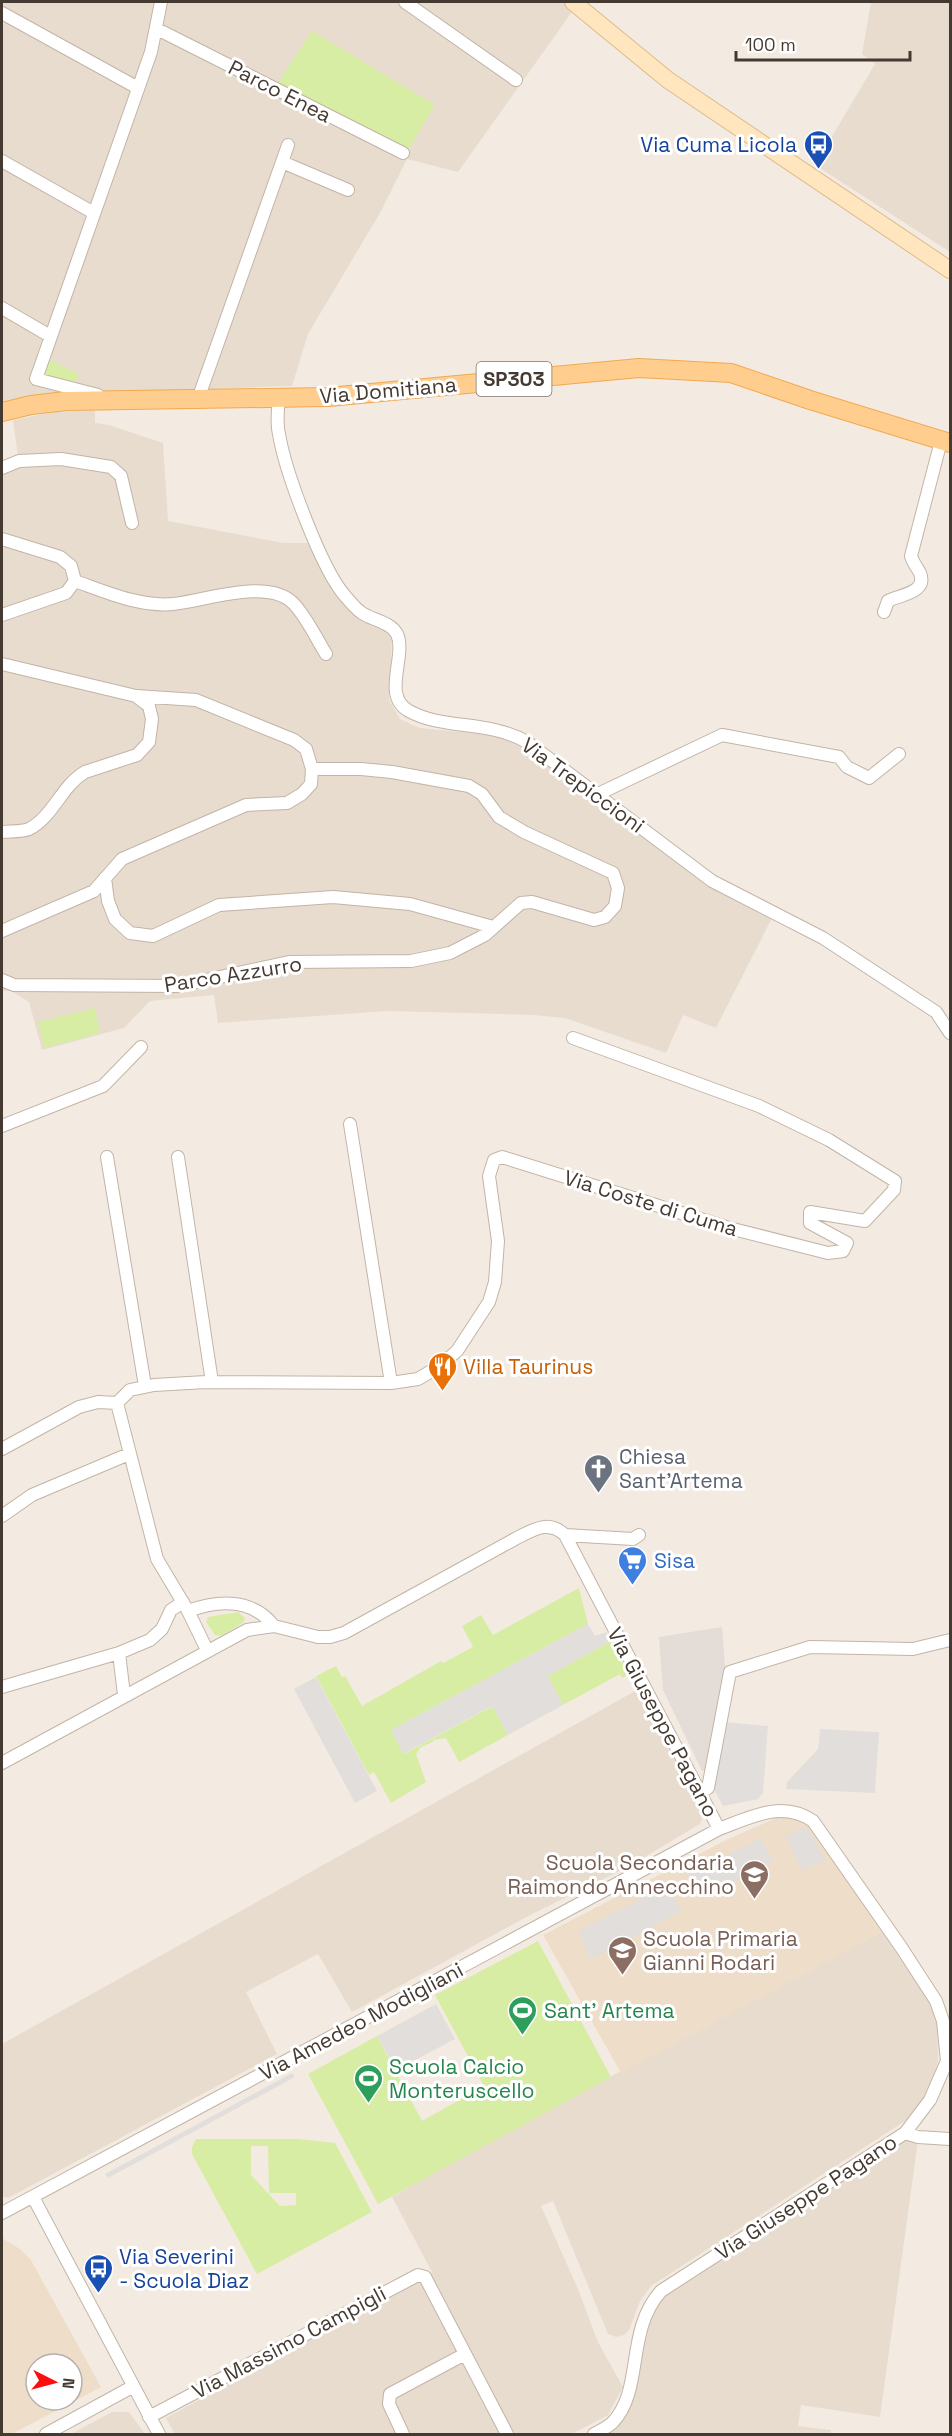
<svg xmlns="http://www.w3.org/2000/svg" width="952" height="2436" font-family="'Space Grotesk',sans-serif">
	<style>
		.residential { fill: #e8dccf }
		.industrial { fill: #e4dcd7 }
		.education { fill: #eedec9; fill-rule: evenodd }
		.green { fill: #d7eda4; fill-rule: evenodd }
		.parking { fill: #e2dedb }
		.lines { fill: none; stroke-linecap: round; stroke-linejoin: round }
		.street-casing { stroke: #c2b4a6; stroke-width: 14 }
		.secondary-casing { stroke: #dcbb8d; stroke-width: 18 }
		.primary-casing { stroke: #f1a951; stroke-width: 20 }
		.street { stroke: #fff; stroke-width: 12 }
		.secondary { stroke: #ffe6bf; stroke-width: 16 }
		.primary { stroke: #ffce8e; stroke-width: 18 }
		.labels { text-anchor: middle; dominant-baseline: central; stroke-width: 6; stroke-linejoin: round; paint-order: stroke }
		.shield { fill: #fff; stroke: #7d7570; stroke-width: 1.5 }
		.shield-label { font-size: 20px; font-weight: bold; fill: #453a32 }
		.street-label { font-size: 21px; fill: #453a32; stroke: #fff }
		.transit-label { font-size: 21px; fill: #164399; stroke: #fff; text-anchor: end }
		.food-label { font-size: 21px; fill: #c56008; stroke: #fff; text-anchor: start }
		.worship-label { font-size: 21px; fill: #5b616d; stroke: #fff; text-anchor: start }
		.shop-label { font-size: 21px; fill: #366cbe; stroke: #fff; text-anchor: start }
		.education-label { font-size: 21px; fill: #785e54; stroke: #fff; text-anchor: end }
		.leisure-label { font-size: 21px; fill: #27864d; stroke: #fff; text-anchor: start }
	</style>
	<rect width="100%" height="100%" fill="#f3ebe1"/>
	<path class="residential" d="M2 2H565L574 9 458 172 407 159 380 213 308 334 292 386 118 392 2 405Z
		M871 2H950V252L815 165 875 64 862 54Z
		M95 410V423L109 425 163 443 168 521 283 543H312L332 587 390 631 392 638 389 700 400 719 420 728 499 736 525 748 576 788 712 885 773 916 716 1028 683 1015 666 1053 565 1018 534 1015 387 1011 218 1023 214 995 150 1001 124 1028 42 1050 29 1002 11 991H2V462L18 457 13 420 54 412Z
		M637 1690 703 1815 700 1824 626 1868 532 1914 352 2012 318 1954 246 1992 277 2054 8 2198 2 2196V2044Z
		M882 1932 931 2004 937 2022 938 2062 934 2079 923 2101 908 2119 651 2286 640 2301 629 2330 624 2335 616 2337 608 2334 553 2201 541 2206 578 2289 598 2342 623 2387 608 2415 572 2434H175L166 2418 432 2272 392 2197 508 2131Z
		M918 2140 880 2417 801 2405 798 2426 831 2430V2434H606L618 2426 631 2407 646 2325 654 2309 663 2297 905 2141Z
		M112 2412H129L145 2434H71Z"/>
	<path class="industrial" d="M722 1627 725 1666 707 1769 702 1771 663 1690 659 1637Z"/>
	<path class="education" d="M791 1817 809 1823 882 1932 621 2073 543 1935 726 1840 776 1818Z
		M2 2238 20 2249 31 2260 101 2387 12 2434H2ZM36 2364H72V2400H36Z"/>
	<path class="green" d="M312 31 435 105 407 152 277 84Z
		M46 358 79 374 74 383 46 375Z
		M95 1008 100 1033 44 1048 38 1022Z
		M579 1588 588 1624 391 1730 404 1754 493 1706 508 1735 459 1762 446 1738 433 1740V1742L421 1747 416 1754 426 1782 391 1803 374 1772 369 1775 316 1676 336 1666 342 1677 345 1676 362 1706 441 1661 443 1663 473 1647 462 1626 481 1615 493 1635Z
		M238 1612 245 1618 244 1622 221 1636 215 1635 206 1622 208 1617Z
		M611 1641 629 1674 622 1678 620 1674 563 1705 547 1676Z
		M538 1941 611 2077 378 2204 308 2074 377 2036 422 2121 484 2086 435 1995Z
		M196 2139H298L335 2143 372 2212 257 2274 192 2154V2147ZM251 2146H268L269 2193H296V2205L280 2206 251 2175Z"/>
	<path class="parking" d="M588 1624 595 1636 607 1632 611 1641 548 1676 563 1705 508 1735 492 1706 403 1754 391 1730Z
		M316 1677 377 1791 355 1803 294 1689Z
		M724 1722 768 1726 763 1793 758 1799 723 1806 714 1789Z
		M820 1729 879 1732 875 1793 786 1789 787 1782 818 1749Z
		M807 1826 825 1860 803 1871 785 1837Z
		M761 1838 773 1862 703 1899 688 1874Z
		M667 1886 681 1911 591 1959 578 1931Z
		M436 2004 455 2039 396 2070 377 2036Z
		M292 2073 295 2077 108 2178 105 2174Z"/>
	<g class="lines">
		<defs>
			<path id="street" d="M405 2 516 80
				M2 13 138 88
				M157 29 403 153
				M2 161 94 213
				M282 162 348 190
				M2 308 50 336
				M98 395 36 379 151 52 161 2
				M279 397C278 409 276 422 279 434 285 471 322 571 346 597 351 603 356 609 362 613 372 620 391 622 397 634 407 656 381 696 409 711 443 730 489 720 527 742L712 881 823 938 936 1012 950 1033
				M198 399 288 145
				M2 468 19 461 61 459 111 467 121 476 132 523
				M2 539 60 557 71 566 75 581 66 593 2 615
				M75 581C106 592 140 607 173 604 205 601 269 577 294 604 307 618 316 638 326 654
				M884 612 888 601C899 595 928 593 920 573 917 567 913 563 911 556L941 441
				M2 664 136 696 196 700 294 740 306 749 312 769 311 784 302 794 287 803 246 805 122 859 94 891 2 931
				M596 795 722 735 839 757 847 767 869 778 899 754
				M2 832C10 831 22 832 29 829 53 817 62 785 85 772L137 755 149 742 152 719 149 706 137 697
				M105 878 108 901 115 919 130 933 153 936 219 905 333 897 410 904 493 927
				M2 980 14 985 179 986 289 962 411 961 450 953 485 935 521 903 532 902 594 920 605 917 615 906 618 888 613 873 524 832 499 817 482 794 469 786 392 772 361 769H312
				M350 1124 391 1383
				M2 1126 103 1086 141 1047
				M107 1157 145 1386
				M178 1157 212 1382
				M117 1403 157 1559 188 1611 207 1650
				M2 1449 79 1407 98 1402 117 1403 130 1390 154 1385 206 1382 391 1383 418 1379 438 1367 457 1351 489 1302 495 1282 498 1241 489 1176 494 1160 502 1157 729 1228 828 1253 843 1251 847 1243 810 1223V1212L865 1221 894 1190 895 1181 829 1140 759 1106 573 1038
				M2 1516 32 1495 129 1454
				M565 1535 633 1539 639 1535
				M188 1611C218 1600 252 1598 274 1626
				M119 1653 124 1695
				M2 1687 119 1653 150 1640 162 1629 171 1610 183 1602
				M2 1763 247 1630 274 1626 318 1637H330L344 1633 515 1539C533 1530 548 1519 565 1535L719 1829
				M701 1792 708 1788 730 1672 810 1647 913 1649 950 1640
				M905 2133 918 2137 950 2139
				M33 2197 159 2434
				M2 2213 719 1829C751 1817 782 1800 813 1821L901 1947 936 2001 943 2021 947 2061 930 2100 905 2133 661 2291C625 2331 644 2389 613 2422 608 2427 600 2431 594 2434
				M149 2417 418 2275 425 2277 507 2434
				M46 2434 132 2387
				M403 2434 389 2404 390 2394 465 2354"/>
			<path id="secondary" d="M573 2 668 80 950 270"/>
			<path id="primary" d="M2 412 31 405 66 401 328 397 639 368 731 373 810 400 950 443"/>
		</defs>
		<use href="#street" class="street-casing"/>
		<use href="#secondary" class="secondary-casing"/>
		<use href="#primary" class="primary-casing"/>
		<use href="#street" class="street"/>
		<use href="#secondary" class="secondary"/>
		<use href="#primary" class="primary"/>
	</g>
	<defs>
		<symbol id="bus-pin" viewBox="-11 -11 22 30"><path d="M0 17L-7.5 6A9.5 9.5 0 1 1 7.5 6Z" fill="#1a4fb4" stroke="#fff"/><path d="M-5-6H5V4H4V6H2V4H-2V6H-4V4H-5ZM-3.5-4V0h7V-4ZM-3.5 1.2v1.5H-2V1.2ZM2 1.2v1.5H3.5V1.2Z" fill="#fff"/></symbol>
		<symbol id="restaurant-pin" viewBox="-11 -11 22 30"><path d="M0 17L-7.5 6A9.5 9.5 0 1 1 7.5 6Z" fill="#e8710a" stroke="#fff"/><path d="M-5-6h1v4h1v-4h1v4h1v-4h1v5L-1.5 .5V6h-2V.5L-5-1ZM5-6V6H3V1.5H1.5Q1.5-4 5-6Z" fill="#fff"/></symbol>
		<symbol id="church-pin" viewBox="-11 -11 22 30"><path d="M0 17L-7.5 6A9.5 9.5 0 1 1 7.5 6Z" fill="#6b7280" stroke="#fff"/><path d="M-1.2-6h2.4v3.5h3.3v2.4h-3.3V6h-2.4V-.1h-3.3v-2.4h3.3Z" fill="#fff"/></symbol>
		<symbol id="supermarket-pin" viewBox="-11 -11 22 30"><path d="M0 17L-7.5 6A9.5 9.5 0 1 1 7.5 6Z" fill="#3f7fe0" stroke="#fff"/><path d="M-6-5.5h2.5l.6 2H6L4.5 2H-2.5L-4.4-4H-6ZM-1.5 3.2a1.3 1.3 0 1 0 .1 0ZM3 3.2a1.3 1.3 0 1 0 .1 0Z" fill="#fff"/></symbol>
		<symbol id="school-pin" viewBox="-11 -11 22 30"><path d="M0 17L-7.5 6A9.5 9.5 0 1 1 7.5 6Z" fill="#8d6e63" stroke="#fff"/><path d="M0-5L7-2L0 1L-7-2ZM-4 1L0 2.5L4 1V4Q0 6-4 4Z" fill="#fff"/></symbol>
		<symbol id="stadium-pin" viewBox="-11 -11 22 30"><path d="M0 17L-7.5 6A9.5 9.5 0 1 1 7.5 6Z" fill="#2e9e5b" stroke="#fff"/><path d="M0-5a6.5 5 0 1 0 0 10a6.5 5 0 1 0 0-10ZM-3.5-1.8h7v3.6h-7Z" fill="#fff"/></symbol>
	</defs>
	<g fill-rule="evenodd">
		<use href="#bus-pin" x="802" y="128" width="33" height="45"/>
		<use href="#restaurant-pin" x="426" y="1350" width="33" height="45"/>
		<use href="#church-pin" x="582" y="1452" width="33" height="45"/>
		<use href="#supermarket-pin" x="616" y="1544" width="33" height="45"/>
		<use href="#school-pin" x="738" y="1858" width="33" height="45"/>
		<use href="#school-pin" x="606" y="1934" width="33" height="45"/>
		<use href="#stadium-pin" x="506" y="1994" width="33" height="45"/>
		<use href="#stadium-pin" x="352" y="2062" width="33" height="45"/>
		<use href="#bus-pin" x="82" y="2252" width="33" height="45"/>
	</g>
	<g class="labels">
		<rect class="shield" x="476.5" y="362" width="75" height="34" rx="4.5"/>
		<g class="shield-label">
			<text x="514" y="379">SP303</text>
		</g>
		<g class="street-label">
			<text transform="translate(280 91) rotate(27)">Parco Enea</text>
			<text transform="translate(388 390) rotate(-5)">Via Domitiana</text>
			<text transform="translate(583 785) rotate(36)">Via Trepiccioni</text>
			<text transform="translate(233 974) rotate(-9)">Parco Azzurro</text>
			<text transform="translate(651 1203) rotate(17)">Via Coste di Cuma</text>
			<text transform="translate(663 1722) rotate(62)">Via Giuseppe Pagano</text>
			<text transform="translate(361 2021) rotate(-28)">Via Amedeo Modigliani</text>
			<text transform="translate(806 2197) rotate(-33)">Via Giuseppe Pagano</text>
			<text transform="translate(289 2342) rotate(-28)">Via Massimo Campigli</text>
		</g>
		<g class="transit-label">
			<text x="797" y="144">Via Cuma Licola</text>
			<text x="119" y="2256" text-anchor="start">Via Severini<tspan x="119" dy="24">- Scuola Diaz</tspan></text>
		</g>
		<g class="food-label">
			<text x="463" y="1366">Villa Taurinus</text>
		</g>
		<g class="worship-label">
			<text x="619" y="1456">Chiesa<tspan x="619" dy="24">Sant'Artema</tspan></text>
		</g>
		<g class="shop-label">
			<text x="654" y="1560">Sisa</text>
		</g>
		<g class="education-label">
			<text x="734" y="1862">Scuola Secondaria<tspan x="734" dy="24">Raimondo Annecchino</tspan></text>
			<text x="643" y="1938" text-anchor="start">Scuola Primaria<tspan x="643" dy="24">Gianni Rodari</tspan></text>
		</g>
		<g class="leisure-label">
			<text x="544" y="2010">Sant' Artema</text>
			<text x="389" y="2066">Scuola Calcio<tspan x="389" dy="24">Monteruscello</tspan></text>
		</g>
	</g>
	<rect width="952" height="2436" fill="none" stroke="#453a32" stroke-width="6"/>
	<g transform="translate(54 2382) rotate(96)"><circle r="28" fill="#ffffff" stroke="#b5b0ad" stroke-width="1.5"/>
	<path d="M0-4.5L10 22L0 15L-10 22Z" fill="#ff0c0d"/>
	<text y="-9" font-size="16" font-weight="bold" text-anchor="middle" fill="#453a32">N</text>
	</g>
	<path d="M736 51v9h174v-9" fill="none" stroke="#453a32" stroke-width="3"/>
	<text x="745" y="51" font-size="18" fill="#453a32" stroke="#ffffff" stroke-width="4.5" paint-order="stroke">100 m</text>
</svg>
